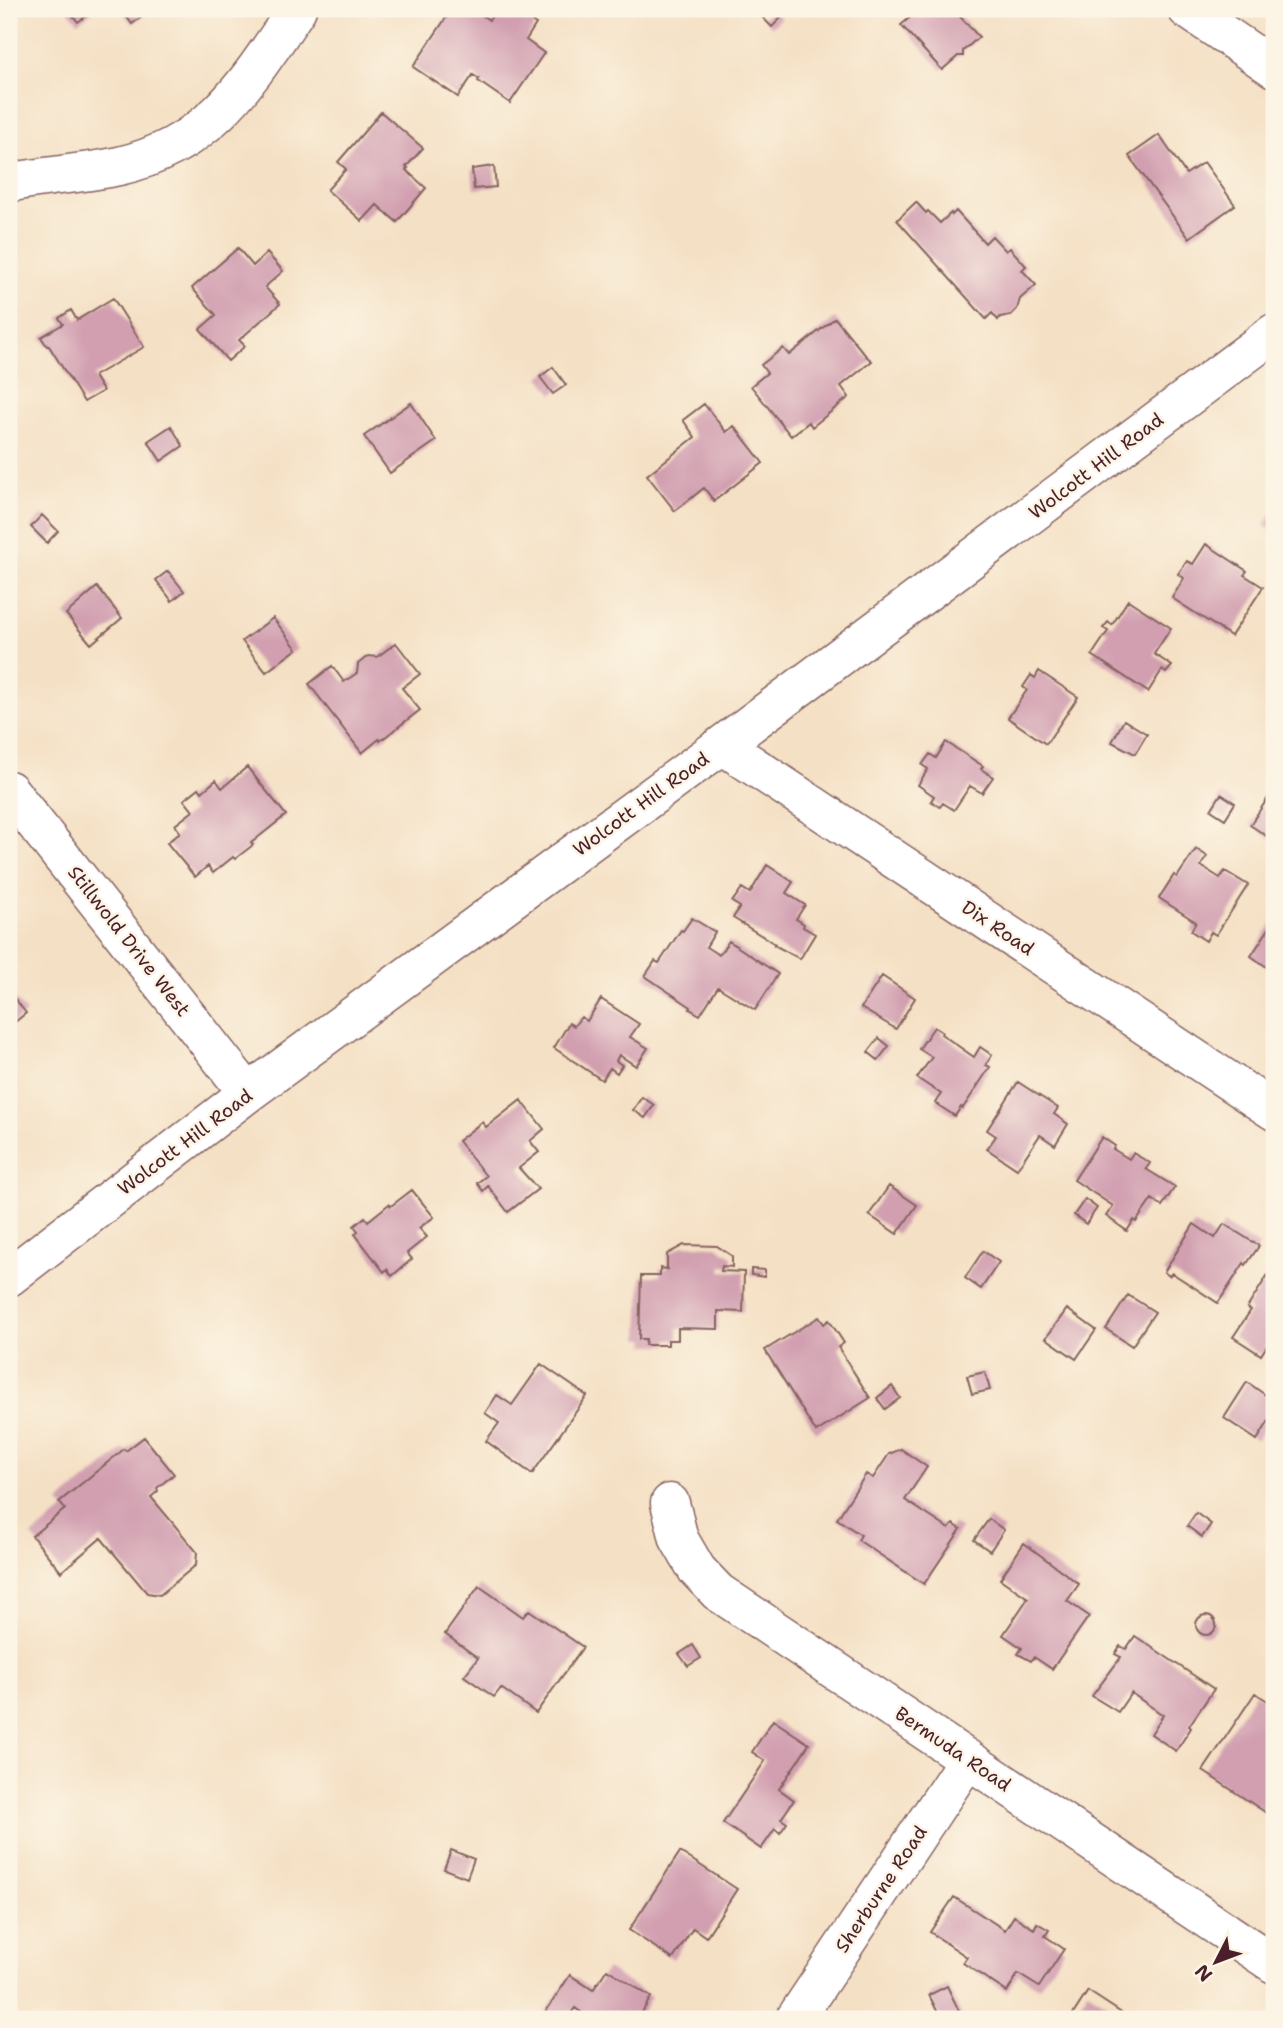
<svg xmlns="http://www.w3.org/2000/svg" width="1283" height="2028" font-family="'Shantell Sans',sans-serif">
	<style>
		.building { fill: #d19fb0 }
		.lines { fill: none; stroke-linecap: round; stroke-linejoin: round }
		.minor-casing { stroke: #866361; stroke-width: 41 }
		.minor { stroke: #fff; stroke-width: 38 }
		.labels { text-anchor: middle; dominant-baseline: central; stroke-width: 5; stroke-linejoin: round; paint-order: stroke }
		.street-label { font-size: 19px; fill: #4a1f2b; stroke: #fcf5e5 }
	</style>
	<rect width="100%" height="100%" fill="#fcf5e5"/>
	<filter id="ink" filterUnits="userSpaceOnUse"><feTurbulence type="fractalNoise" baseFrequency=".0143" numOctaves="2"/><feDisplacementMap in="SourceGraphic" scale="14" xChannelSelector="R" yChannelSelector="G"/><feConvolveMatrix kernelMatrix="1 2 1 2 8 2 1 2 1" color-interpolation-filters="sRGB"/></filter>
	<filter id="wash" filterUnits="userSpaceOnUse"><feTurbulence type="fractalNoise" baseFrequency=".00686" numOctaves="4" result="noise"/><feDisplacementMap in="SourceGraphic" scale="28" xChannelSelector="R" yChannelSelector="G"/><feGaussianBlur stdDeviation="1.57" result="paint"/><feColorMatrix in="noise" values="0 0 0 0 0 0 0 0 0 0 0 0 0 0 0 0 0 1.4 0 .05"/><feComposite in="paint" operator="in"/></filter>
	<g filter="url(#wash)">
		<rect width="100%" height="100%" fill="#f4e0c4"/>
		<g id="blocks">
			<path class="building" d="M67 9H96L78 22Z
				M121 9H152L132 24Z
				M452 9H473L489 20 497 9H513L536 24 526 40 544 53 510 103 478 81 479 79 473 75 458 97 413 67Z
				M772 9 781 18 772 27 763 18Z
				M920 9H953L979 37 963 51V56H958L942 70 901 25Z
				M381 112 423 148 406 167 408 168 406 170 426 188 397 222 377 205 362 221 327 190 346 169 338 162Z
				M1159 135 1186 174 1204 162 1235 205 1189 238 1129 156Z
				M494 166 496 187 474 189 472 169Z
				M916 202 926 213 928 211 940 223 951 213 952 215 956 211 985 243 992 236 1006 251 1010 248 1026 266 1022 270 1036 285 1020 299 1017 309 1011 315 1000 317 998 320 992 313 986 319 897 220Z
				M238 248 253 266 267 253 283 271 265 287 280 304 239 340 245 346 228 361 200 329 216 315 192 288Z
				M113 298 144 347 94 376 103 391 84 402 49 346H47L41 337 63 324 59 318 71 310 77 320Z
				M835 318 866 356 872 361 841 386 849 397 812 427 809 422 791 436 751 386 767 373 761 365 783 348 789 355Z
				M553 367 566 385 553 394 540 377Z
				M411 403 436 441 390 473 364 436Z
				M704 404 726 432 734 426 763 463 714 501 704 488 675 511 647 475 695 437 683 420Z
				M171 426 183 446 161 461 148 441Z
				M1274 510V532L1264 526Z
				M42 515 58 531 47 543 31 527Z
				M1206 544 1247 571 1244 575 1263 587 1231 636 1172 598 1184 578 1178 574 1187 561 1193 564Z
				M168 571 184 591 172 601 156 580Z
				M97 587 122 618 91 644 66 614Z
				M1128 600 1171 628 1154 654 1172 666 1166 673 1162 670 1148 692 1092 655 1108 631 1103 628 1108 622 1112 625Z
				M273 618 297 649 266 672 242 641Z
				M396 643 420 674 402 688 420 710 380 741 379 739 362 753 309 684 332 666 344 682 357 673 358 664 368 656 377 657Z
				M1039 671 1078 697 1046 744 1008 718 1027 690 1023 687 1031 675 1035 678Z
				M1124 720 1147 734 1135 754 1112 742Z
				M946 742 983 766 981 769 993 777 982 793 970 786 954 810 943 803 940 807 931 801 934 796 918 785 928 769 922 765 930 754 936 758Z
				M247 767 286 815 251 843 253 845 235 859 233 857 213 873 208 866 195 877 167 843 180 832 175 825 193 811 184 800 199 788 202 792 216 780 222 788Z
				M1274 789V841L1250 825Z
				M1221 794 1235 803 1225 819 1211 810Z
				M1196 849 1207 856 1201 866 1220 878 1225 871 1248 885 1216 935 1211 932 1206 941 1191 931 1196 922 1159 898 1174 875 1177 877Z
				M767 865 793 882 786 893 805 905 796 919 804 924 803 927 815 934 800 959 774 945 775 944 733 918 740 907 732 902 742 888 750 893Z
				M692 918 715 932 706 947 719 955 729 941 778 974 755 1010 718 987 700 1015 690 1009 691 1007 645 976 655 961 659 963 681 930 683 931Z
				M1274 921V972L1251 956Z
				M882 976 915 998 896 1029 861 1008Z
				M9 991 26 1013 9 1027Z
				M601 999 639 1024 630 1037 648 1048 636 1066 619 1055 616 1061 622 1065 617 1073 610 1068 602 1080 554 1048 569 1023 574 1026 581 1017 587 1021Z
				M934 1027 942 1032 941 1034 974 1057 980 1047 992 1055 986 1065 990 1067 963 1108 961 1107 955 1116 935 1103 941 1094 917 1078 932 1057 919 1049Z
				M879 1038 889 1046 878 1060 868 1052Z
				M1018 1082 1058 1108 1054 1114 1068 1124 1055 1145 1040 1135 1017 1169 987 1149 996 1136 987 1130Z
				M642 1097 654 1105 645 1118 633 1110Z
				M521 1100 544 1129 530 1141 539 1152 519 1168 538 1189 508 1212 488 1186 483 1191 477 1183 486 1176 458 1141 482 1122 486 1127Z
				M1102 1137 1115 1146 1113 1149 1129 1159 1133 1153 1150 1163 1146 1169 1175 1187 1162 1206 1152 1199 1136 1222 1134 1220 1127 1231 1106 1216 1113 1206 1074 1180Z
				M889 1186 917 1205 897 1234 869 1215Z
				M412 1190 434 1217 419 1228 427 1237 407 1253 412 1259 392 1276 387 1269 384 1272 355 1234 358 1231 354 1226 365 1217 368 1221 389 1204 391 1206Z
				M1085 1199 1097 1208 1086 1224 1074 1215Z
				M1194 1224 1215 1238 1224 1224 1259 1246 1246 1265 1244 1263 1218 1303 1172 1273 1169 1276 1164 1272Z
				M684 1245 717 1246 732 1256V1267L722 1266 721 1271 744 1272 743 1312 718 1311V1329L678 1328V1340H668V1345H645L646 1339H639L641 1276H660V1268L667 1269V1254Z
				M983 1251 999 1262 981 1289 965 1278Z
				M1274 1265V1335L1261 1355 1233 1337 1251 1310 1247 1308Z
				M751 1269 765 1270V1277L751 1275Z
				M1128 1295 1155 1312 1132 1346 1106 1329Z
				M1067 1309 1096 1330 1076 1359 1046 1338Z
				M819 1317 824 1324 829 1320 844 1343 838 1347 870 1398 816 1432 765 1350Z
				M541 1364 587 1396 532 1474 486 1441 499 1423 485 1413 497 1395 512 1405Z
				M985 1372 990 1390 972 1394 967 1376Z
				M1247 1382 1274 1401V1413L1257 1440 1224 1418Z
				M892 1386 900 1398 885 1409 877 1398Z
				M144 1437 174 1474 157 1488 158 1491 151 1497 197 1552 196 1565 160 1595 147 1593 101 1538 61 1572 32 1536 65 1509 59 1502 124 1449 126 1451Z
				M901 1449 927 1467 905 1500 949 1529 953 1524 961 1529 924 1584 858 1540 861 1535 837 1519 866 1474 873 1478 889 1454Z
				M1196 1513 1211 1524 1202 1537 1187 1526Z
				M989 1519 1004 1530 990 1551 974 1540Z
				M1024 1543 1079 1584 1067 1601 1089 1616 1052 1669 1034 1657 1031 1661 1018 1654 1022 1648 1003 1635 1028 1598 1000 1579Z
				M479 1586 523 1617 529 1610 583 1647 536 1713 501 1688 494 1697 464 1676 478 1658 445 1634Z
				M1196 1625a10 10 0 1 1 20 0a10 10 0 1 1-20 0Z
				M1135 1636 1214 1689 1189 1726 1191 1728 1176 1751 1151 1734 1163 1715 1131 1693 1118 1712 1092 1696 1121 1657 1115 1654 1120 1646 1126 1649Z
				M693 1645 701 1658 688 1666 679 1654Z
				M1255 1693 1274 1705V1818L1203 1771Z
				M773 1720 809 1744 779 1789 794 1800 781 1819 787 1823 780 1833 775 1829 761 1849 723 1823 765 1761 752 1752Z
				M451 1850 474 1859 467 1878 444 1869Z
				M680 1852 737 1889 706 1937 693 1928 673 1959 629 1930Z
				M954 1897 1005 1930 1014 1916 1034 1929 1037 1923 1049 1930 1045 1936 1064 1949 1039 1987 1018 1974 1007 1992 963 1963 967 1957 930 1932Z
				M607 1969 651 1997 640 2016 645 2019H588L589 2018 575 2008 567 2019H541L570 1975 593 1990Z
				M947 1986 963 2019H941L929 1995Z
				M1088 1991 1123 2014 1119 2019H1070Z"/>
		</g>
	</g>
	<g filter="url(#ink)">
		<use href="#blocks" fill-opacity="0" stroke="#866361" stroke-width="2"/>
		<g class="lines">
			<defs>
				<path id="minor" d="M1187 9 1274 68
					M9 183C45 175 83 174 119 166 212 145 248 81 297 9
					M722 745 1274 1111
					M9 790 248 1093
					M9 1277 248 1093 722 745 1274 333
					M670 1503 679 1539 697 1570 718 1592 1274 1964
					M795 2019 968 1759"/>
			</defs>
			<use href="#minor" class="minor-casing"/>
			<use href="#minor" class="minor"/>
		</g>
	</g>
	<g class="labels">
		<g class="street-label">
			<text transform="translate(1096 466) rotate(-37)">Wolcott Hill Road</text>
			<text transform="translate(641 804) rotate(-36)">Wolcott Hill Road</text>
			<text transform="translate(998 928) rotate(34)">Dix Road</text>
			<text transform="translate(129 941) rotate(52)">Stillwold Drive West</text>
			<text transform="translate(185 1142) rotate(-37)">Wolcott Hill Road</text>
			<text transform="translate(953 1749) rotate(34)">Bermuda Road</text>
			<text transform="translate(881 1889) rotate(-56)">Sherburne Road</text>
		</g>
	</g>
	<rect width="1283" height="2028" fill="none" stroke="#fcf5e5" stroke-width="35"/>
	<g transform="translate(1216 1962) rotate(228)" stroke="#fcf5e5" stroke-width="5" paint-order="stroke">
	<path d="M0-5L12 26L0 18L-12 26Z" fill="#4a1f2b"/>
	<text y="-10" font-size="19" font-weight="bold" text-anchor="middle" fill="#4a1f2b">N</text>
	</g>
</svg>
